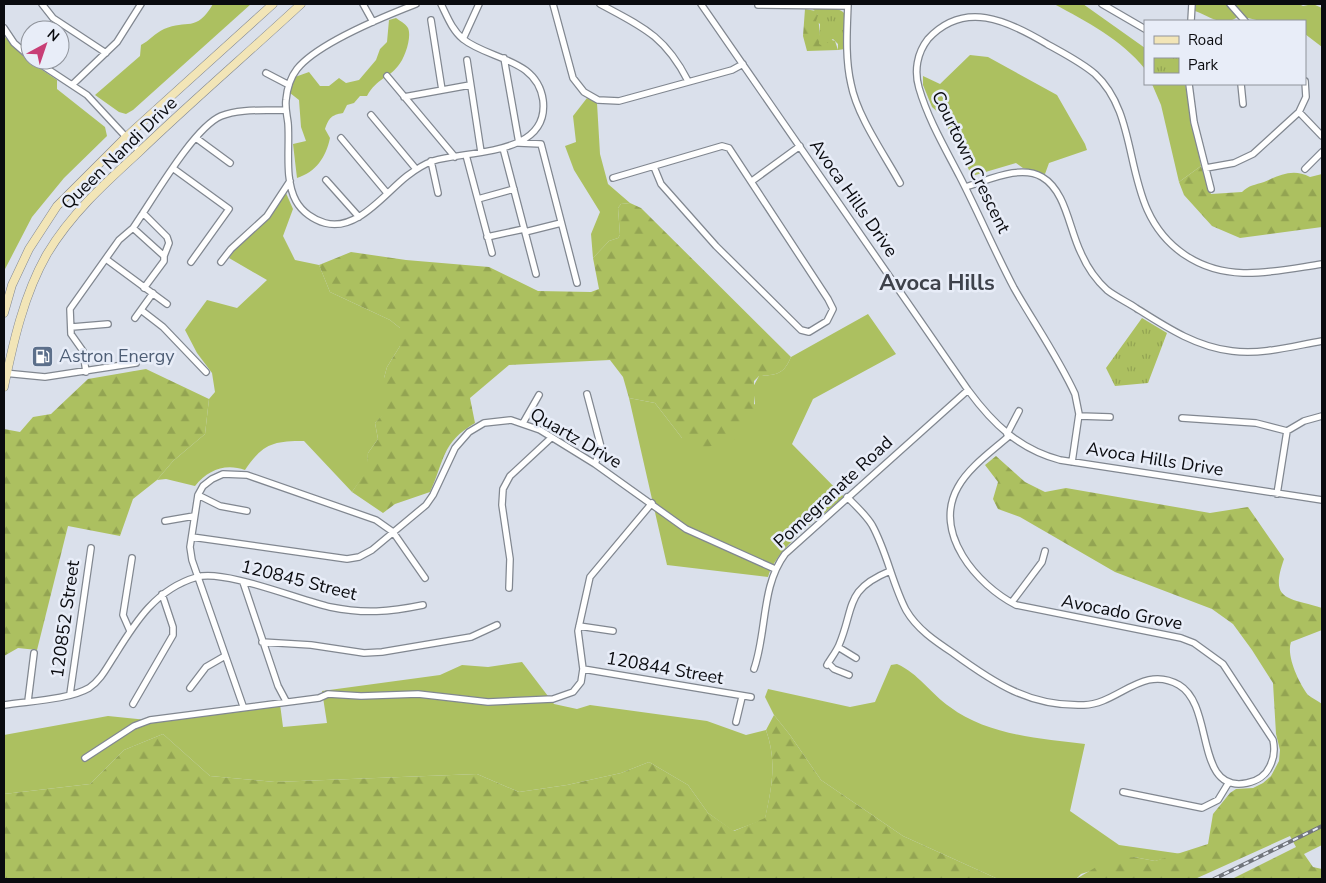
<svg xmlns="http://www.w3.org/2000/svg" width="1326" height="883" font-family="'Nunito Sans',sans-serif">
	<style>
		.green { fill: #acc060 }
		.forest { fill: url(#forest-firs) }
		.park { fill: url(#park-tufts) }
		.lines { fill: none; stroke-linecap: round; stroke-linejoin: round }
		.minor-casing { stroke: #818790; stroke-width: 8 }
		.secondary-casing { stroke: #818790; stroke-width: 9 }
		.minor { stroke: #fff; stroke-width: 5.5 }
		.secondary { stroke: #f2e5b7; stroke-width: 8 }
		.rail-casing { stroke: #70747b; stroke-width: 4 }
		.rail { stroke: #e8edf8; stroke-width: 2; stroke-dasharray: 5.5; stroke-linecap: butt }
		.labels { text-anchor: middle; dominant-baseline: central; stroke-width: 5; stroke-linejoin: round; paint-order: stroke }
		.street-label { font-size: 18px; fill: #0a0b0f; stroke: #e8edf8 }
		.service-label { font-size: 18px; fill: #4e5e75; stroke: #e8edf8; text-anchor: start }
		.district-label { font-size: 22px; font-weight: bold; fill: #3e424b; stroke: #e8edf8 }
	</style>
	<defs>
		<pattern id="forest-firs" width="22" height="20" patternUnits="userSpaceOnUse" patternTransform="scale(1.25)"><rect width="22" height="20" fill="#acc060"/><path d="M5 1l3.5 6h-7zM16 11l3.5 6h-7z" fill="#93a452"/></pattern>
		<pattern id="park-tufts" width="24" height="20" patternUnits="userSpaceOnUse" patternTransform="scale(1.25)"><rect width="24" height="20" fill="#acc060"/><path d="M3 7l-1-3M5 7V3M7 7l1-3M15 17l-1-3M17 17v-4M19 17l1-3" fill="none" stroke="#93a452"/></pattern>
	</defs>
	<rect width="100%" height="100%" fill="#dae0eb"/>
	<path class="green" d="M213 4H251L133 110 126 114 119 112 95 95 140 56 141 45C149 41 155 33 164 29 187 19 196 33 213 4Z
		M1054 4H1083L1145 48V69C1121 39 1087 22 1054 4Z
		M1196 4H1299L1303 6 1313 4 1322 8V47L1305 34V21H1261L1239 16C1223 28 1211 17 1195 11Z
		M396 18C400 21 405 23 408 28 412 37 405 58 398 66 389 78 377 78 367 96H360L354 103 347 105 343 113C331 115 329 118 325 129L330 138C326 157 316 172 297 178L293 144 306 141 301 127 299 100 290 93 295 77 309 72 320 86H329L339 78 346 83 359 80 376 60 380 49 387 42 389 20Z
		M4 36 26 59 57 80V89L105 127 107 136 64 178 32 217 4 271Z
		M970 55 988 57 1057 95 1085 144 1087 150 1049 163 1045 174 1023 168 1016 163 972 176 942 116 932 107 923 85V76L940 84Z
		M1152 84H1185L1201 166 1179 182 1161 105Z
		M587 98 597 103 600 154 608 184 630 203 621 204 618 208 620 235 618 238 609 241 593 258 591 234 600 212 574 170 565 146 576 142 573 116Z
		M286 193 293 209 283 236 295 260 319 265 330 292 390 320 400 328V346L387 367 384 378V414L375 423 378 439 368 453 367 471 352 492 304 441C272 441 263 444 245 470 225 463 208 470 195 486L166 479 157 480 173 461 205 434 209 399 215 392 212 373 197 353 185 330 207 300 237 308 267 280 229 258 239 243 267 218Z
		M868 314 896 354 813 399 792 444 844 497C820 518 777 546 768 577L667 565 629 398 655 403 682 438 755 404 753 387 759 376C777 375 784 374 791 357Z
		M522 662 554 704 577 709 590 705 707 721 746 735 766 730C777 761 772 787 765 819L733 831 708 813 688 785 649 762 621 773 567 785 519 792 477 774 275 782 210 776 163 734 124 750 90 784 4 794V735L108 716 157 721 280 704 283 727 327 723 322 691 440 675 462 665 488 667Z
		M897 664C918 673 931 694 950 707 987 735 1041 739 1085 744L1070 811 1119 845 1182 854 1155 861 1134 857 1081 874 1076 879H998L903 836 821 780 790 735 774 715 765 697 768 689 850 707 875 702 891 665Z"/>
	<path class="forest" d="M805 9 816 11 818 15 820 36 835 41 838 50 807 51 803 36Z
		M1201 166 1211 194 1242 192C1249 185 1255 185 1264 182 1280 175 1293 168 1310 177L1322 174V227L1240 238 1212 226 1184 195 1179 182Z
		M630 203 641 208 791 357C784 374 777 375 759 376L754 381V415L748 426 735 439 705 448 693 445 682 438 655 403 629 398 623 377 610 360 509 365 470 398 475 423C441 443 445 460 430 492L395 504 383 513 352 492 366 471 368 453 378 439 375 423 384 413V378L387 367 400 346V328L390 320 330 292 319 265 351 252 406 260 489 267 538 291 591 292 599 289 593 258 609 241 618 238 620 235 618 208 621 204Z
		M146 369 209 399 205 434 173 461 157 480 133 499 120 536 68 526 37 650 18 648 4 656V429L20 432 33 417 51 414 88 379Z
		M996 456 1025 482 1045 492 1066 488 1210 513 1248 507 1284 559C1269 602 1288 597 1322 608V630L1291 642C1286 656 1299 683 1308 695 1312 698 1318 701 1322 704V845L1304 854 1313 867 1322 869V879H1232L1296 847 1290 836 1195 879H1076L1108 860 1134 857 1155 861 1208 844 1213 814 1230 793 1236 789 1253 788 1263 783 1271 776 1279 761 1280 750 1276 734 1273 683 1252 650 1233 624 1212 609 1115 572 1020 517 998 509 993 499 998 482 985 465Z
		M774 715 790 735 821 780 903 836 998 879H4V794L90 784 124 750 163 734 210 776 275 782 477 774 519 792 567 785 621 773 649 762 688 785 708 813 734 831 765 818C772 787 777 761 766 730Z"/>
	<path class="park" d="M813 9C823 9 841 5 846 16L845 49 838 50V44L833 39 823 46 819 44 820 24 816 21 818 15Z
		M1142 318 1167 333 1148 383 1115 386 1106 368Z"/>
	<g class="lines">
		<defs>
			<path id="minor" d="M42 4 53 18 106 53
				M363 4 373 22
				M416 4C385 16 317 44 297 69 290 78 287 89 286 100 285 108 287 115 288 123 290 147 284 179 296 201 302 212 314 220 325 223 357 232 385 193 407 176 415 170 424 164 433 161 466 150 550 157 543 100 537 58 489 60 463 39 452 30 447 16 441 4
				M553 4 573 78 584 92 598 100 619 101 732 70 743 64
				M600 4C643 27 665 36 688 81
				M701 4 968 390C993 424 1019 449 1060 460L1322 500
				M848 4C847 30 845 58 851 84 857 116 884 154 900 183
				M1102 4 1145 29
				M1230 4 1245 21
				M758 5 848 6
				M431 20 442 90
				M1191 21 1192 4
				M4 28 14 43 30 57
				M463 39 479 4
				M504 58 519 143 541 144 577 283
				M34 60 87 95 139 151
				M467 60 481 152
				M266 73 289 85
				M387 76 455 157
				M73 84 117 42 141 4
				M1189 84 1194 122 1211 189
				M1241 84 1243 104
				M404 97 470 85
				M1299 112 1322 136
				M371 115 416 169
				M196 138 230 163
				M341 138 387 193
				M503 148 536 274
				M466 155 492 253
				M431 161 438 193
				M1206 168 1234 163 1253 154 1299 112 1306 97 1305 81
				M174 169 229 209 191 262
				M1305 169 1322 152
				M613 178 722 146 729 148 828 299 833 309 827 321 809 332 801 330 716 246 661 184 654 167
				M326 180 359 217
				M752 181 800 146
				M965 187C987 181 1020 164 1042 177 1066 191 1069 229 1081 253 1087 267 1096 280 1107 290 1116 297 1127 302 1136 308 1166 327 1196 347 1232 351 1262 355 1293 346 1322 341
				M478 199 514 189
				M143 213 167 237 169 243 164 256
				M133 228 164 256V261L144 288
				M525 232 561 223
				M487 237 524 229
				M106 259 167 304
				M221 262 231 249 267 216 290 181
				M141 310 163 327 206 372
				M135 318 153 293
				M72 327 108 324
				M86 372 83 351 71 334 70 309 119 240 133 228C152 201 193 128 221 116 240 108 266 111 286 110
				M4 373 45 377 136 363
				M587 394 601 447 595 464
				M1079 416 1110 417
				M1182 418 1256 423 1287 431
				M523 423 539 395
				M1007 434 1019 411
				M1072 462 1079 414 1075 394C1058 357 1034 323 1014 288 995 252 979 214 960 177 945 148 928 119 919 88 914 71 917 53 928 39 964 0 1007 20 1047 44 1063 53 1081 62 1095 74 1146 121 1117 210 1185 255 1228 284 1275 271 1322 264
				M1277 494 1287 431 1304 421 1322 416
				M198 495 220 506 247 511
				M847 497C856 506 866 515 872 525 887 552 892 583 906 610 917 629 935 641 953 653 994 683 1030 707 1084 705 1118 704 1143 664 1179 685 1215 706 1194 794 1247 783 1257 781 1266 775 1270 766 1274 758 1275 749 1273 740L1223 664 1194 643 1181 638 1016 605C977 585 932 533 958 487 969 467 992 451 1009 436
				M165 521 194 516
				M192 537 347 559 359 557 372 550 426 505 433 495 455 448 469 432 484 423 511 420 540 430 595 464 686 529 775 569
				M243 582 278 686 286 701
				M509 588 510 559 502 505 503 489 510 476 551 438
				M1012 602 1042 562 1045 551
				M579 626 613 631
				M130 631 123 615 132 558
				M262 642 311 645 364 653 382 652 471 637 497 625
				M838 647 856 658
				M828 663 834 669 849 675
				M827 665C831 658 836 652 839 645 855 607 844 590 890 571
				M583 669 751 697
				M754 669C767 632 761 586 785 554L968 390
				M190 688 206 667 225 656
				M70 694 91 548
				M28 701 34 653
				M133 704 173 635V627L162 594
				M4 705C28 701 68 700 89 688 101 680 107 667 115 655 136 621 156 589 197 577 224 569 299 600 330 607 364 614 389 612 423 605
				M243 706 192 560 190 547 198 495 203 486 212 479 223 474 247 475 376 520 393 532 425 578
				M736 722 742 697
				M85 758 134 726 150 720 319 698 328 694 361 696 418 694 488 702 553 699 573 692 581 682 583 669 578 631 590 577 652 503
				M1123 792 1202 808 1218 800 1229 782"/>
			<path id="secondary" d="M4 313 12 285 29 249 57 206 126 137 273 4
				M4 387C13 343 24 294 47 254 71 214 104 184 138 153 191 102 247 54 301 4"/>
		</defs>
		<use href="#minor" class="minor-casing"/>
		<use href="#secondary" class="secondary-casing"/>
		<use href="#minor" class="minor"/>
		<use href="#secondary" class="secondary"/>
		<defs>
			<path id="rail" d="M1214 879 1322 826"/>
		</defs>
		<use href="#rail" class="rail-casing"/>
		<use href="#rail" class="rail"/>
	</g>
	<defs>
		<symbol id="fuel-square" viewBox="-11 -11 22 22"><rect x="-9" y="-9" width="18" height="18" rx="4" fill="#5c6f8a" stroke="#e8edf8"/><path d="M-5.5-6h7V0h2V4h1.3V-2.5L3-4.5l.8-.8L6-3V5H2.5V1h-1V6h-7ZM-4.2-4.7v3.2H.2V-4.7Z" fill="#fff"/></symbol>
	</defs>
	<g fill-rule="evenodd">
		<use href="#fuel-square" x="30" y="344" width="25" height="25"/>
	</g>
	<g class="labels">
		<g class="street-label">
			<text transform="translate(119 153) rotate(-44)">Queen Nandi Drive</text>
			<text transform="translate(971 162) rotate(64)">Courtown Crescent</text>
			<text transform="translate(854 198) rotate(55)">Avoca Hills Drive</text>
			<text transform="translate(576 438) rotate(30)">Quartz Drive</text>
			<text transform="translate(1155 459) rotate(9)">Avoca Hills Drive</text>
			<text transform="translate(833 492) rotate(-43)">Pomegranate Road</text>
			<text transform="translate(299 580) rotate(14)">120845 Street</text>
			<text transform="translate(1122 612) rotate(11)">Avocado Grove</text>
			<text transform="translate(65 619) rotate(-82)">120852 Street</text>
			<text transform="translate(665 668) rotate(10)">120844 Street</text>
		</g>
		<g class="service-label">
			<text x="59" y="356">Astron Energy</text>
		</g>
		<g class="district-label">
			<text x="937" y="283">Avoca Hills</text>
		</g>
	</g>
	<rect width="1326" height="883" fill="none" stroke="#0a0b0f" stroke-width="10"/>
	<rect x="1144" y="20" width="162" height="65" fill="#e8edf8" stroke="#8f939b"/>
	<rect x="1154" y="36" width="25" height="8" fill="#f2e5b7" stroke="#8f939b"/>
	<text x="1188" y="45" font-size="15" fill="#0a0b0f">Road</text>
	<rect x="1154" y="58" width="25" height="15" fill="url(#park-tufts)" stroke="#8f939b"/>
	<text x="1188" y="70" font-size="15" fill="#0a0b0f">Park</text>
	<g transform="translate(45 45) rotate(40)"><circle r="24" fill="#e8edf8" stroke="#8f939b"/>
	<path d="M0-4L9 19L0 12L-9 19Z" fill="#c83e76"/>
	<text y="-8" font-size="14" font-weight="bold" text-anchor="middle" fill="#0a0b0f">N</text>
	</g>
</svg>
